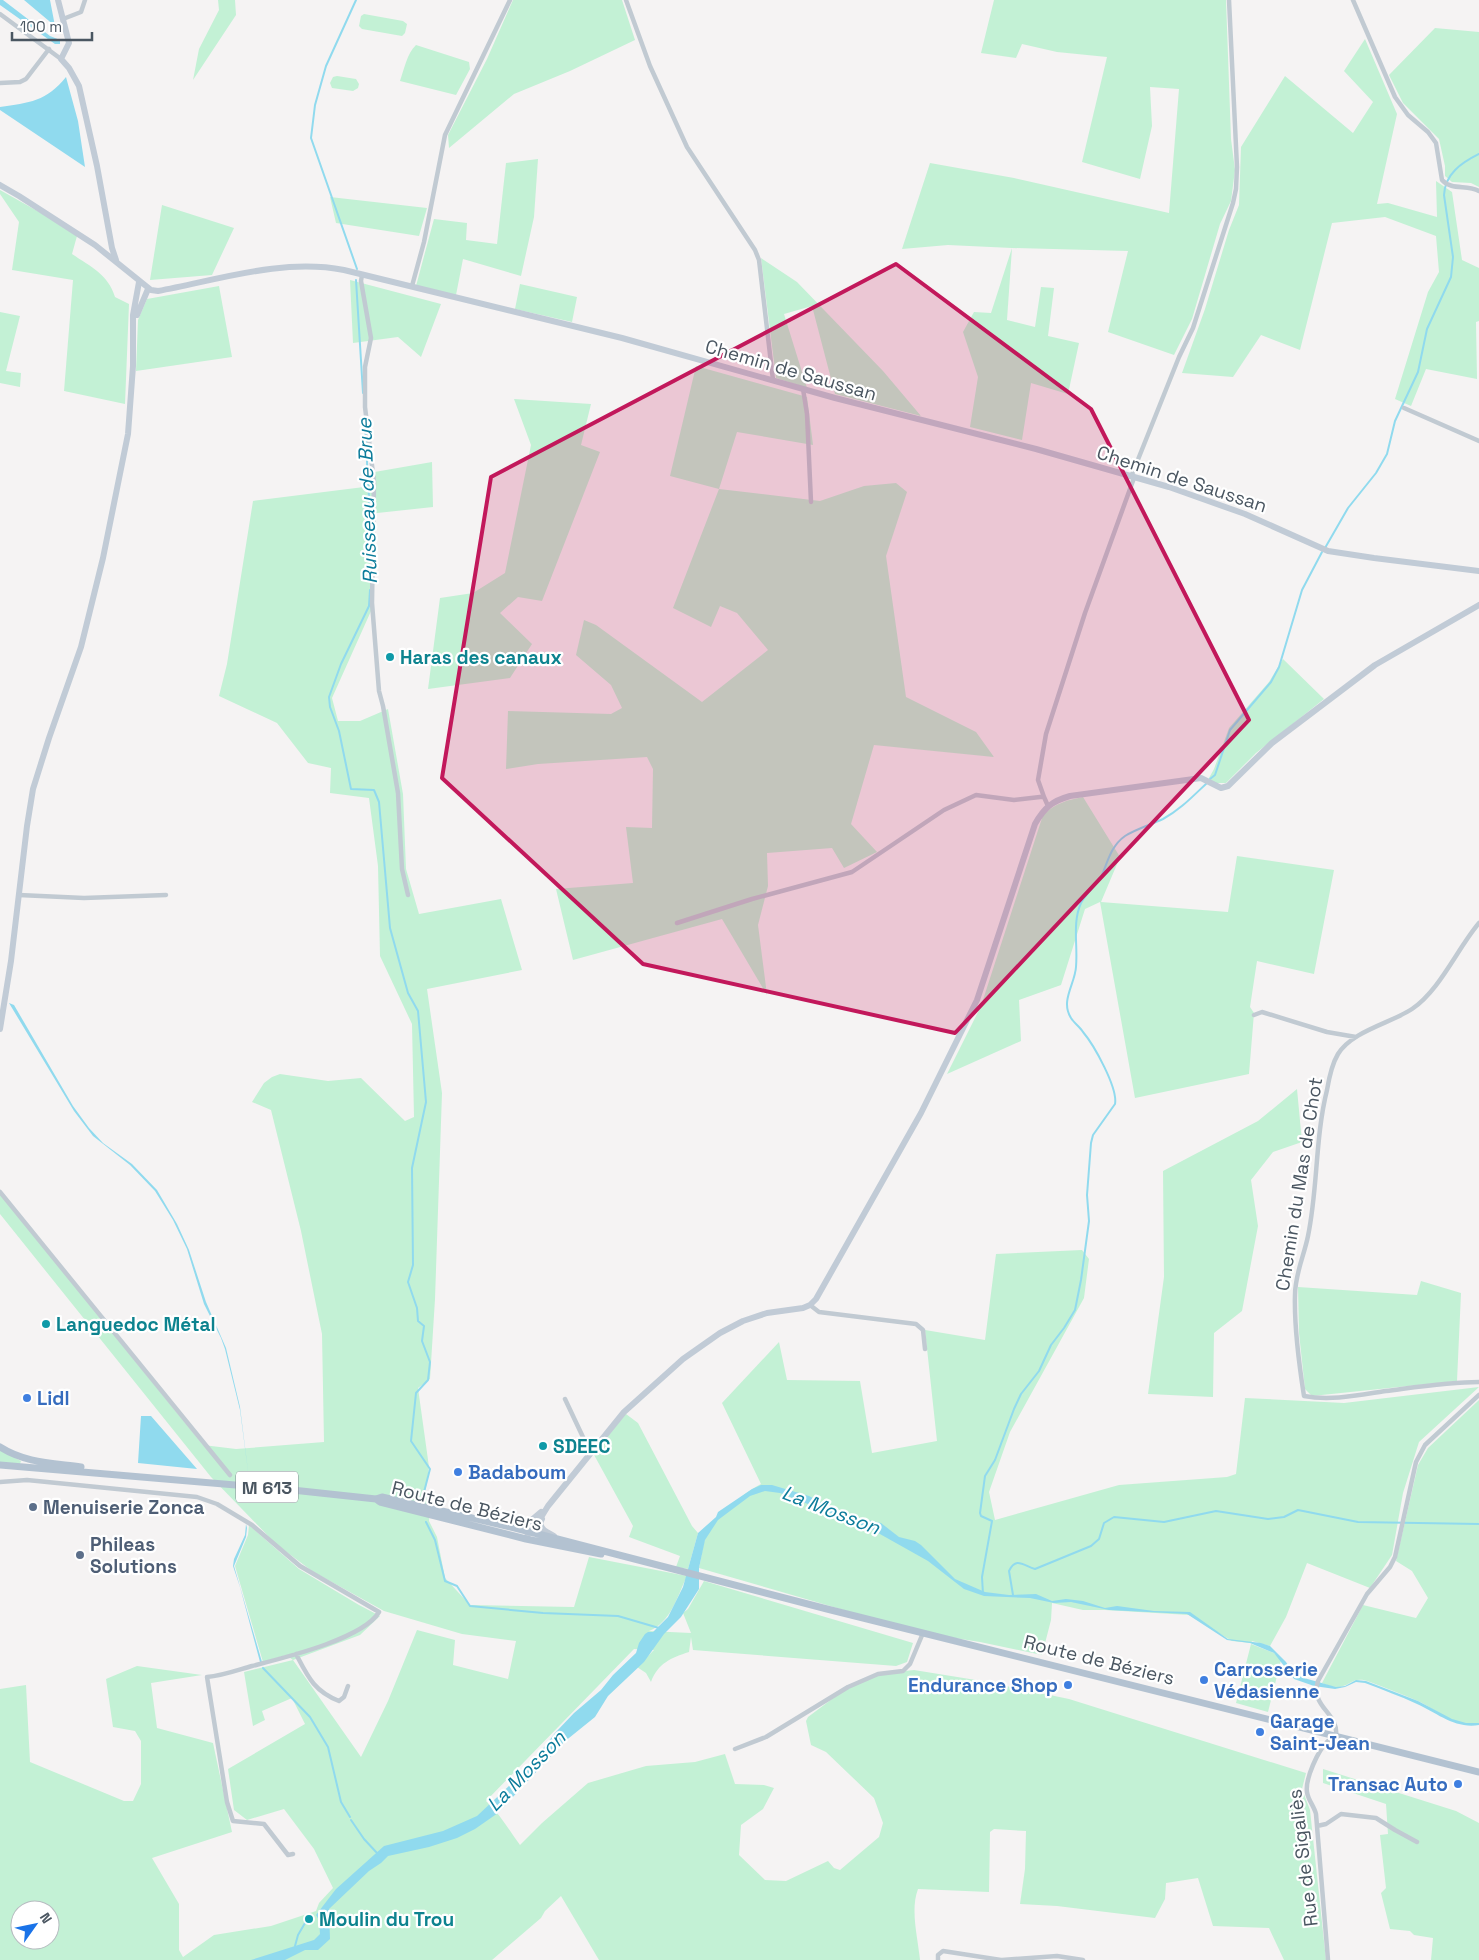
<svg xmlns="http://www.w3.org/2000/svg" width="1479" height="1960" font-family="'Space Grotesk',sans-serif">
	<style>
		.green { fill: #c3f1d5; fill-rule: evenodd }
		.water { fill: #90daee }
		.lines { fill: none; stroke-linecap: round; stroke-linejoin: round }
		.stream { stroke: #90daee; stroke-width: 2 }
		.street { stroke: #c1cad2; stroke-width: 4.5 }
		.secondary { stroke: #c1cbd6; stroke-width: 6 }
		.primary { stroke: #b3c2d1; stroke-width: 7 }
		.marked { fill: #c2185b; fill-opacity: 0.2; stroke: #c2185b; stroke-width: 4; stroke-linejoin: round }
		.culture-dot { fill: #0f9aa8; stroke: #fff; stroke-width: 2 }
		.shop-dot { fill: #3f7fe0; stroke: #fff; stroke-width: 2 }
		.service-dot { fill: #5c6f8a; stroke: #fff; stroke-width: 2 }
		.labels { text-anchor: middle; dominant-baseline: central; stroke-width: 4.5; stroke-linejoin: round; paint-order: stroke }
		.shield { fill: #fff; stroke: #808990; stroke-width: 1 }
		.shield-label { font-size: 18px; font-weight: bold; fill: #4a5661 }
		.street-label { font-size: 19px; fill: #4a5661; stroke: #fff }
		.culture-label { font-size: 19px; font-weight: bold; fill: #0d838f; stroke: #fff; text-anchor: start }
		.shop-label { font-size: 19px; font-weight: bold; fill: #366cbe; stroke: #fff; text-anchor: start }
		.service-label { font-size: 19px; font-weight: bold; fill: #4e5e75; stroke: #fff; text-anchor: start }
		.water-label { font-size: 20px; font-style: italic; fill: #0c7c9b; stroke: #fff }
	</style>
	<rect width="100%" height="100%" fill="#f5f3f3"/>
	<path class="green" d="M218 0H235L236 15 193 80 199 49 219 10Z
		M513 0H622L635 40 570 71 514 94 449 148 448 135 487 59Z
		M994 0H1226L1231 139 1235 170 1231 201 1220 224 1192 319 1174 355 1108 332 1128 251 1012 248 1007 320 1035 327 1041 287 1054 288 1048 336 1079 343 1068 394 1031 383 1022 440 970 427 978 377 963 332 974 312 991 313 1012 248 948 245 902 249 930 163 1014 178 1169 213 1179 89 1150 87 1152 126 1140 179 1082 162 1107 57 1057 52 1022 44 1016 58 981 53Z
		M364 14 403 21 407 24 405 33 402 36 362 29 359 26 361 16Z
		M1435 28 1479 32V187L1471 183 1452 182 1445 176V166L1439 139 1403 103 1389 75Z
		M1365 39 1397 114 1377 204 1388 203 1437 217 1436 181 1452 192 1462 260 1479 268V321L1476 322 1477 379 1426 369 1411 406 1395 399 1428 292 1439 272 1436 236 1385 217 1332 223 1300 350 1261 335 1233 377 1182 373 1205 309 1229 230 1239 205 1241 147 1285 76 1353 133 1373 102 1344 71Z
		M416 45 469 62 470 69 456 95 400 81C404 70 407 53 416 45Z
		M337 76 356 79 359 84 358 88 353 91 332 88 330 83 333 77Z
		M538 159 534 217 521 276 463 259 456 295 416 286 434 219 467 223 466 240 497 244 506 163Z
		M0 190 41 213 77 236 72 254C91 267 108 274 115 297L129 304 125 404 64 391 73 280 12 270 19 222 0 194Z
		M330 197 427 208 419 236 336 223Z
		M162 205 234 228 212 275 150 280Z
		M761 258 797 282 883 371 921 416 835 394 812 306 784 314 807 388 776 378Z
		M350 280 441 304 421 357 398 337 353 343Z
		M520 284 577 297 572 322 515 309Z
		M219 286 232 357 136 371 138 320 147 299Z
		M0 312 20 316 6 371 21 373 20 387 0 383Z
		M696 366 807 397 813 445 737 432 719 489 820 501 864 486 896 483 907 492 886 556 906 697 976 732 994 757 874 745 851 824 877 852 844 868 832 848 767 853 768 886 758 925 767 995 722 919 573 960 556 889 633 883 626 827 652 828 653 769 647 757 538 764 506 769 508 711 611 714 622 708 611 685 576 655 584 620 596 625 702 702 768 650 737 613 720 606 711 627 673 608 719 489 670 476Z
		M514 399 591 404 581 445 600 452 542 601 518 597 500 613 532 644 510 678 428 689 440 598 473 593 505 573 531 445Z
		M432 462 433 507 368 514 371 554V611L332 698 338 721H360L388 709 403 794 406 869 419 914 501 899 522 970 427 989 442 1093 435 1299 430 1379 418 1388 429 1467 425 1494 430 1500 429 1521 437 1537 445 1578 470 1605 574 1607 589 1557 687 1576C677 1597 671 1622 649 1631L691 1633 683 1613 688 1609 704 1581 913 1643 907 1662 896 1666 693 1650 691 1637 689 1652C671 1658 658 1663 651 1682L646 1673 637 1667 654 1650 634 1649 486 1801C500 1814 509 1830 520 1845L542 1823 588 1783 646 1766 695 1762 725 1754 735 1784 764 1785 774 1788 763 1809 741 1825 739 1855 765 1880 786 1881 828 1861 834 1868 840 1870 879 1837 883 1823 874 1798 826 1752 811 1745 806 1721 808 1717 848 1687 878 1674 914 1670 982 1681 1069 1699 1306 1773 1302 1789 1310 1810 1326 1960H1284L1269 1928 1213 1926 1198 1878 1166 1883 1165 1899 1155 1918 1057 1906 1020 1904 1025 1869 1026 1831 994 1829 990 1832 989 1892 918 1889C910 1910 918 1938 920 1960H599L561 1896 545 1911 541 1918 492 1960H0V1689L26 1685 30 1762 124 1801H133L141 1784V1741L135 1731 113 1727 106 1679 137 1666 202 1675 151 1683 157 1728 213 1743 232 1832 152 1858 179 1904V1950L183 1957 214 1935 271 1926 316 1911 319 1903 333 1888 314 1849 284 1809 247 1820 234 1810 228 1769 305 1724 292 1698 262 1711 265 1720 253 1726 244 1672 293 1660 286 1655 263 1662 235 1566 248 1535 249 1525 299 1569 359 1605 380 1616 360 1635 293 1660 361 1757 388 1701 417 1630 455 1640 453 1665 508 1679 516 1641 462 1634 384 1611 312 1571 276 1544 211 1477 0 1214V1194L203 1445 236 1449 324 1442 322 1334 301 1231 271 1110 252 1102 264 1083 272 1077 280 1074 328 1081 361 1078 405 1121 414 1117 412 1024 380 956 378 866 369 798 330 793 331 768 308 763 277 723 219 696 227 664 253 501 364 487 363 474ZM20 1910H50V1940H20Z
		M1283 659 1324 699 1256 753 1226 783H1214L1209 778 1214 769 1229 728 1269 682Z
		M1083 797 1120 857 1101 902 1228 912 1237 856 1334 870 1314 974 1257 961 1250 1007 1254 1013 1249 1074 1135 1098 1100 902 1085 909 1061 985 1019 1000 1021 1041 947 1074 981 1006 1043 815C1056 803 1067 800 1083 797Z
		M1297 1089 1302 1142 1273 1152 1251 1180 1258 1226 1242 1311 1214 1333 1213 1397 1148 1394 1164 1277 1163 1171 1258 1121Z
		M1082 1250 1089 1259 1084 1298 1010 1432 989 1492 995 1520 1119 1485 1227 1477 1236 1474 1245 1398 1344 1403 1479 1387 1419 1442 1403 1493 1392 1555 1370 1588 1307 1563 1286 1617 1270 1646 1252 1641 1251 1643 1232 1641 1189 1615 1105 1610H1083L1052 1603 1051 1620 1042 1655 980 1642 923 1633 699 1568C701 1560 702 1550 704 1542 711 1520 742 1494 761 1484L722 1403 779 1342 787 1380 860 1381 872 1453 937 1441 925 1330 985 1340 996 1254Z
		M1421 1281 1461 1293 1457 1381 1312 1396 1305 1389 1299 1333 1298 1287 1417 1295Z
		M1479 1400V1723C1456 1728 1437 1710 1418 1701 1402 1694 1386 1688 1370 1682 1352 1675 1351 1687 1337 1687 1332 1687 1327 1685 1322 1683L1363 1605 1416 1618 1428 1598 1412 1571 1396 1561 1418 1465 1428 1448Z
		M626 1414 638 1423 692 1526 698 1533 688 1569 676 1567 680 1556 629 1537 633 1526 593 1453Z
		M0 1450 21 1461 20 1464 0 1462Z
		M1251 1644 1274 1653 1281 1660 1268 1712 1236 1703Z
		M1323 1769 1456 1811 1479 1823V1960H1431L1433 1938 1414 1935 1410 1931 1390 1929 1381 1893 1386 1888 1380 1835 1388 1834 1386 1804 1323 1783Z"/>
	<path class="water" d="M0 0H3L50 36 60 40V44H55L0 5Z
		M24 0H50L55 26Z
		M66 77 78 121 85 167 0 110V107C29 103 47 101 66 77Z
		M9 1003 14 1005 73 1106 89 1128 103 1143 132 1164 157 1190 177 1224 189 1250 206 1302 226 1348 240 1407 249 1479 240 1410 225 1349 221 1338 204 1304 187 1249 173 1220 155 1191 130 1165 93 1136 74 1111Z
		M141 1416H151L197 1469 138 1463Z
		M761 1485H772L809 1496 845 1515 881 1523 899 1537 915 1541 921 1545 955 1579 985 1592 1009 1595 1036 1594 1052 1601 1066 1599 1083 1601 1105 1608 1117 1606 1154 1611 1190 1612 1228 1639 1261 1643 1270 1646 1286 1662 1293 1673 1304 1678 1336 1687 1345 1686 1356 1680 1366 1681 1418 1701 1452 1719 1466 1723H1479V1725C1455 1729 1437 1713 1417 1704 1400 1696 1383 1690 1365 1683L1356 1682 1345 1687 1335 1689 1314 1686 1294 1679 1274 1653 1250 1643 1227 1640 1187 1614 1109 1610 1071 1602 1054 1603 1030 1598 984 1596 964 1589 928 1561 871 1529 780 1493 765 1491 750 1496 718 1520 705 1540 699 1568V1589L681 1617 664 1634 644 1662 608 1696 595 1717 564 1742 498 1813 475 1829 457 1838 429 1847 388 1856 381 1863 369 1871 329 1909 330 1939 318 1950H305L285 1960H251L314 1940 320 1934 319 1920 316 1915 336 1889 384 1846 443 1831 477 1816 528 1768 555 1733 574 1713 601 1690 613 1675 636 1653 639 1643 645 1634 648 1632H653L668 1617 683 1587 698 1533 716 1517 718 1512 752 1489Z
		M246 1524 247 1528 246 1537 234 1566 262 1662H260L240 1587 233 1566 234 1559 245 1535Z"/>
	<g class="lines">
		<path class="stream" d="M356 0 326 66 315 105 311 138 357 269
			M356 280 363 393
			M365 426 371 533
			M1325 548 1348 508 1376 473 1387 454 1395 421 1418 372 1427 329 1451 277 1453 257 1444 195C1445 174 1461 163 1479 154
			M370 590 369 606 341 664 329 697 330 707 339 731 351 789 374 790 379 802 390 928 408 993 418 1011 426 1102 412 1168 413 1265 408 1282 417 1308 418 1321 424 1326 422 1341 430 1362 428 1380 416 1393 411 1441 430 1469 424 1492 431 1500
			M1210 779 1215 775 1230 730 1271 682 1279 667 1302 590 1322 552
			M426 1522 435 1540 445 1581 457 1586 470 1606 543 1613 618 1616 659 1628
			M983 1594 982 1577 992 1521 981 1516 980 1513 985 1476 995 1460 1014 1409 1021 1394 1039 1371 1051 1345 1064 1328 1075 1310 1081 1280 1089 1221 1087 1195 1091 1143 1093 1135 1115 1104C1118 1088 1094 1045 1083 1032 1080 1027 1074 1023 1071 1018 1060 1001 1075 984 1076 967 1078 945 1072 923 1081 903 1086 893 1097 885 1102 875 1108 861 1111 846 1125 836 1136 829 1150 825 1163 819 1180 810 1193 796 1207 783
			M1013 1595 1009 1571C1016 1556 1024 1566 1035 1569L1091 1546 1099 1539 1104 1523 1114 1517 1164 1522 1216 1511 1268 1519 1284 1517 1298 1510 1358 1522 1479 1524
			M263 1668 310 1717 328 1747 341 1802 350 1817
			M351 1820 364 1839 377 1853
			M295 1946 298 1935 305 1923"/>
		<path class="street" d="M626 0 650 66 687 147 755 250 759 260 773 380
			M1353 0 1395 97 1408 115 1428 132 1436 143 1442 180C1452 191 1467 184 1479 191
			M0 14 61 59
			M63 19 81 12 85 0
			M0 83 20 82 26 79 49 49
			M362 275 361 281 371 338 365 367V407L374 482 372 603 379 691 383 706 398 793 402 869 408 895
			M412 286 424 242 445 135 510 0
			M803 389 807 414 811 502
			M1404 408 1479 441
			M1131 477 1179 357 1193 328 1233 203 1236 189 1237 167 1229 0
			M1044 797 1038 780 1046 734 1085 613 1134 478
			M19 895 84 898 166 895
			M677 923 752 899 852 872 944 810 976 795 1014 800 1040 797H1044L1048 806
			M1479 923C1457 949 1440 990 1412 1009 1391 1023 1352 1031 1338 1054 1332 1064 1329 1078 1327 1090 1315 1138 1318 1188 1308 1236 1304 1256 1295 1274 1295 1295 1294 1328 1299 1364 1304 1396 1331 1401 1359 1395 1386 1391 1417 1387 1448 1382 1479 1382
			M1254 1015 1262 1012 1327 1032 1356 1037
			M0 1192 230 1475
			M810 1305 819 1312 916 1324 923 1330 925 1349
			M565 1399 590 1452
			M0 1482 27 1480 197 1497 217 1504 252 1525 300 1566 379 1612C363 1639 283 1658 252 1666 238 1670 222 1676 207 1677L227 1802 233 1821 264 1824 288 1855 293 1854
			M296 1654C308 1677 314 1691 339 1701L344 1697 348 1686
			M1336 1736C1339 1712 1310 1708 1318 1681L1367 1594 1390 1567 1395 1557 1416 1462 1425 1445 1479 1395
			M735 1749 766 1737 848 1687 878 1674 903 1671 910 1664 923 1633
			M1317 1826 1326 1824 1341 1814 1376 1818 1395 1830 1417 1842
			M938 1960V1955L943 1951 1001 1960
			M1002 1960 1057 1956 1083 1960
			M1328 1960 1316 1814C1314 1806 1308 1800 1307 1792 1305 1779 1318 1750 1328 1741L1336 1742 1341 1738"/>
		<path class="secondary" d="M58 0 69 43 61 59 69 68 79 86 97 166 112 248 116 260
			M0 185 19 196 95 245 151 290 158 291C218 280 282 258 344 270L622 338 835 398 1036 449 1169 487 1245 514 1328 551 1374 558 1479 571
			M137 315 148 289
			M0 1029 11 961 27 826 33 789 49 738 81 647 103 558 128 434 133 366V315L139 282
			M542 1519 540 1523C542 1531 547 1532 554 1536
			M515 1528 528 1523 541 1512
			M526 1539 529 1532 535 1527 548 1506 624 1412 683 1359 720 1333 743 1321 767 1313 803 1308 810 1305 816 1299 921 1113 977 1000 1035 824C1044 808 1052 801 1070 796L1201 778 1221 788 1228 786 1272 743 1375 665 1479 605"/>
		<path class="primary" d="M0 1447C25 1463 52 1463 81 1467
			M0 1465 283 1489 376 1499 382 1497 515 1528 827 1609 1479 1772
			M376 1499 380 1502 526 1539 601 1554"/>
	</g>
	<path class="marked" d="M896 264 1091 409 1249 720 955 1033 643 964 442 778 491 477Z"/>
	<g class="culture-dot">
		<circle cx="390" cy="657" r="5"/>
		<circle cx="46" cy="1324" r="5"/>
		<circle cx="543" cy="1446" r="5"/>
		<circle cx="309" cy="1919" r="5"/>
	</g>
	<g class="shop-dot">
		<circle cx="27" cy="1398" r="5"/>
		<circle cx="458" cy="1472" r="5"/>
		<circle cx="1204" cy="1680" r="5"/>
		<circle cx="1068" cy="1685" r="5"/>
		<circle cx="1260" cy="1732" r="5"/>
		<circle cx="1458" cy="1784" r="5"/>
	</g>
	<g class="service-dot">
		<circle cx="33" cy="1507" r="5"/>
		<circle cx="80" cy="1555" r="5"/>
	</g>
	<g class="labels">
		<rect class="shield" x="236" y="1471.5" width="62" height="31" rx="4"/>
		<g class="shield-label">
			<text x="267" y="1487">M 613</text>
		</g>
		<g class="street-label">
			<text transform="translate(791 370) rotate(16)">Chemin de Saussan</text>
			<text transform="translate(1182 479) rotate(18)">Chemin de Saussan</text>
			<text transform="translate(1299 1184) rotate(-81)">Chemin du Mas de Chot</text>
			<text transform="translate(467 1506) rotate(14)">Route de Béziers</text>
			<text transform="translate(1099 1660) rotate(14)">Route de Béziers</text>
			<text transform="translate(1303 1858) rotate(-97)">Rue de Sigaliès</text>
		</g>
		<g class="culture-label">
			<text x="400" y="657">Haras des canaux</text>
			<text x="56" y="1324">Languedoc Métal</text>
			<text x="553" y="1446">SDEEC</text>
			<text x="319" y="1919">Moulin du Trou</text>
		</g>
		<g class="shop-label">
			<text x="37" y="1398">Lidl</text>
			<text x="468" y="1472">Badaboum</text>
			<text x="1214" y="1669">Carrosserie<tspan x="1214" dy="22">Védasienne</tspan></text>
			<text x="1058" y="1685" text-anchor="end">Endurance Shop</text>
			<text x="1270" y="1721">Garage<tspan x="1270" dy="22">Saint-Jean</tspan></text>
			<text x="1448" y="1784" text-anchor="end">Transac Auto</text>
		</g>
		<g class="service-label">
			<text x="43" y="1507">Menuiserie Zonca</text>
			<text x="90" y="1544">Phileas<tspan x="90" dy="22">Solutions</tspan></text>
		</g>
		<g class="water-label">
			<text transform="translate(367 501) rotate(-92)">Ruisseau de Brue</text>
			<text transform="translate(831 1510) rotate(21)">La Mosson</text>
			<text transform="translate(526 1771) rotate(-46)">La Mosson</text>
		</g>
	</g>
	<g transform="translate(35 1925) rotate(57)"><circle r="24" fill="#ffffff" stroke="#b7bbc0"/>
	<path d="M0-4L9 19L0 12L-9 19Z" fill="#1a73e8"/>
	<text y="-8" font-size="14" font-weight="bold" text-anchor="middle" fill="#4a5661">N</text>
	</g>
	<path d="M12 32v8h80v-8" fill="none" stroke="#4a5661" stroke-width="2.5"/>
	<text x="20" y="32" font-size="15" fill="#4a5661" stroke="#ffffff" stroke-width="4" paint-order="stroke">100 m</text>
</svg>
